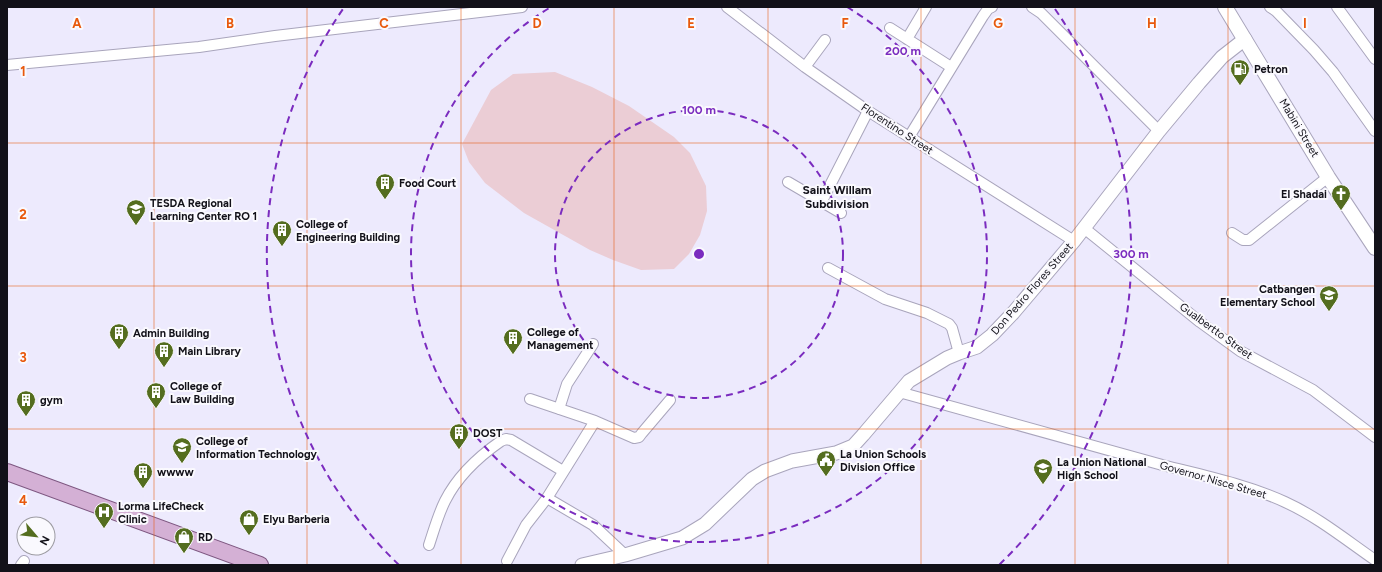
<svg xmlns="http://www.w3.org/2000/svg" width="1382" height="572" font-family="Figtree,sans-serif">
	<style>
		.pitch { fill: #ebcdd5 }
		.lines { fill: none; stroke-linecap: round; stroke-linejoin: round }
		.minor-casing { stroke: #a9a5bc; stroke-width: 12 }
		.tertiary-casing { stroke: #a9a5bc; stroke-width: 15 }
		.secondary-casing { stroke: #a9a5bc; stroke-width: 16 }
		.primary-casing { stroke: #7e5781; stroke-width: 18 }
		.minor { stroke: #fff; stroke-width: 10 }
		.tertiary { stroke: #fff; stroke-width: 13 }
		.secondary { stroke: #fff; stroke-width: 14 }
		.primary { stroke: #d4b0d5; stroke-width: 16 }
		.grid { fill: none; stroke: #e8590c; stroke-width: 1; stroke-opacity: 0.55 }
		.ring { fill: none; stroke: #7b2cbf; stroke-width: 2; stroke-dasharray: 7 5 }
		.labels { text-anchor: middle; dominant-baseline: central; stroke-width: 4; stroke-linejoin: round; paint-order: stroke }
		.poi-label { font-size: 11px; font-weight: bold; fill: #121119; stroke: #faf9fe; text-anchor: start }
		.street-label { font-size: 11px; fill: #121119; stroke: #faf9fe }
		.neighbourhood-label { font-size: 12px; font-weight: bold; fill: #121119; stroke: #faf9fe }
		.grid-label { font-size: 13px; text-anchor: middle; font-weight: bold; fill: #e8590c; stroke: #faf9fe; stroke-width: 4; stroke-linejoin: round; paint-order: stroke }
		.centre { fill: #7b2cbf; stroke: #faf9fe; stroke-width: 2 }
		.ring-label { font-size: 12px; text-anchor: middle; font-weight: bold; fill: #7b2cbf; stroke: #faf9fe; stroke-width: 4; stroke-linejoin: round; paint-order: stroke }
	</style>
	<rect width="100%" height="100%" fill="#edeafd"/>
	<path class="pitch" d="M555 72 592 87 629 106 674 137 690 153 706 186 707 211 700 235 689 254 674 269 641 270 613 260 590 250 524 213 485 183 469 162 462 144 491 90 513 74Z"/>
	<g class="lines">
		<defs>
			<path id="minor" d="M727 7 805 67 868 111 1074 241
				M1032 7 1041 13 1159 131
				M1270 7 1276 11 1314 50 1333 72 1375 131
				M1337 7 1375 59
				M890 28 951 67
				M907 39 926 7
				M7 65 199 47 275 36 522 7
				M805 67 825 40
				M909 137 983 16 988 9 992 7
				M788 182 841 213
				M822 201 868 111
				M1084 228 1200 322 1240 351 1313 390 1375 437
				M1232 233 1243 240H1249L1328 177
				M828 268 885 299 927 313 949 324 952 328 959 353
				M899 392 1166 466C1206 476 1248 485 1285 502 1318 517 1346 540 1375 560
				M530 399 595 421 634 438 639 437 642 433 670 400
				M559 409 567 384 593 344
				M547 498 593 525 625 555
				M429 545C434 530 438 515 445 501 458 475 478 457 501 441L506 439 511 440 563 471
				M507 561 526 525 547 498 595 421
				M21 565 24 561"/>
			<path id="tertiary" d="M582 565 625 555 682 538 705 524 752 479 765 471 792 461 836 453 853 446 863 435 909 381 947 358 959 353 977 347 992 335 1013 313 1074 241 1159 131 1199 83 1222 57 1245 39"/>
			<path id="secondary" d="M1225 7 1328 177 1375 248"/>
			<path id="primary" d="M7 472 260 565"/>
		</defs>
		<use href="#minor" class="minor-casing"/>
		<use href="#tertiary" class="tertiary-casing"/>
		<use href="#secondary" class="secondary-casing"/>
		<use href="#primary" class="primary-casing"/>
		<use href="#minor" class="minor"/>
		<use href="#tertiary" class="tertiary"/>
		<use href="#secondary" class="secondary"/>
		<use href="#primary" class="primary"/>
	</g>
	<path class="grid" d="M154 7V565M307 7V565M461 7V565M614 7V565M768 7V565M921 7V565M1075 7V565M1228 7V565M7 143H1375M7 286H1375M7 429H1375"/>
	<g class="ring">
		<circle cx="699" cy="254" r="144"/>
		<path d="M847 7A288 288 0 1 1 551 7"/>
		<path d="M399 565A432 432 0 0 1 343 9M1055 9A432 432 0 0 1 999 565"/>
	</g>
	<defs>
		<symbol id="fuel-pin" viewBox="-11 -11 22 30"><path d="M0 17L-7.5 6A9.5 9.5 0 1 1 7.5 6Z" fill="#546d1f" stroke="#faf9fe"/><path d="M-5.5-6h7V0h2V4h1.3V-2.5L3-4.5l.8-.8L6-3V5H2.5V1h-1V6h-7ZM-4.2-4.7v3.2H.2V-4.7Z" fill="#fff"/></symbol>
		<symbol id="building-pin" viewBox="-11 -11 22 30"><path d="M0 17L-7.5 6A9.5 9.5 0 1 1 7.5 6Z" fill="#546d1f" stroke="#faf9fe"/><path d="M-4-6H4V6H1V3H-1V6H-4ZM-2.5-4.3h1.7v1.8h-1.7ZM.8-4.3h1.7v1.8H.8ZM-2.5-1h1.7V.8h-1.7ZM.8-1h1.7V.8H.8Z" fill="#fff"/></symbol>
		<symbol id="church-pin" viewBox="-11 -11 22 30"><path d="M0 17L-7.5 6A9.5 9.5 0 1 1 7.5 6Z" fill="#546d1f" stroke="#faf9fe"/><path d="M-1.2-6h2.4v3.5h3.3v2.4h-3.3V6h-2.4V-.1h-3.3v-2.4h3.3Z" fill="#fff"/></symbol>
		<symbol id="school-pin" viewBox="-11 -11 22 30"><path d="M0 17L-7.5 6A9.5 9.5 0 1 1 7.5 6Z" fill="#546d1f" stroke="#faf9fe"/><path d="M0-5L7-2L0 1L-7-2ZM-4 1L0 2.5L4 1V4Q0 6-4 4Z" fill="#fff"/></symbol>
		<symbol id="civic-pin" viewBox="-11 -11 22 30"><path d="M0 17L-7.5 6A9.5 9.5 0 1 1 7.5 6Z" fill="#546d1f" stroke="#faf9fe"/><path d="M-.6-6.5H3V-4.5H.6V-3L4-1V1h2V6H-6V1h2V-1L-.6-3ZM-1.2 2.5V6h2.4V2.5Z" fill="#fff"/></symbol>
		<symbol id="hospital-pin" viewBox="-11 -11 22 30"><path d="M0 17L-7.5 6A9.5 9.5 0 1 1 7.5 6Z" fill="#546d1f" stroke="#faf9fe"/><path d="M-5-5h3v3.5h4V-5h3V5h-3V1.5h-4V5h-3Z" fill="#fff"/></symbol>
		<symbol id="shop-pin" viewBox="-11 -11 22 30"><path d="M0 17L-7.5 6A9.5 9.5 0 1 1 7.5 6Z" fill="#546d1f" stroke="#faf9fe"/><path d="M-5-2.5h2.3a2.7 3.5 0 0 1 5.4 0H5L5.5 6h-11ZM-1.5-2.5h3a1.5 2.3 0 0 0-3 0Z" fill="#fff"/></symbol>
	</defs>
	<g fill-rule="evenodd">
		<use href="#fuel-pin" x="1229" y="58" width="22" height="30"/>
		<use href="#building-pin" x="374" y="172" width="22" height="30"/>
		<use href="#church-pin" x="1330" y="183" width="22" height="30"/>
		<use href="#school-pin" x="125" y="198" width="22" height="30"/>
		<use href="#building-pin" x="271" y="219" width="22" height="30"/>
		<use href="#school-pin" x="1318" y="284" width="22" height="30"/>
		<use href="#building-pin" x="108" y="322" width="22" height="30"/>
		<use href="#building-pin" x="502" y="327" width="22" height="30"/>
		<use href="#building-pin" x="153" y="340" width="22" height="30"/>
		<use href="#building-pin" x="145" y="381" width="22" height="30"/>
		<use href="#building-pin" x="15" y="389" width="22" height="30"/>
		<use href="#building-pin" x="448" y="422" width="22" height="30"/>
		<use href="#school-pin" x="171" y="436" width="22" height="30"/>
		<use href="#civic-pin" x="815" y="449" width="22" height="30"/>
		<use href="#school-pin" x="1032" y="457" width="22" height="30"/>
		<use href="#building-pin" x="132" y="461" width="22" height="30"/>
		<use href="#hospital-pin" x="93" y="501" width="22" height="30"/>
		<use href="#shop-pin" x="238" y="508" width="22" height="30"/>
		<use href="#shop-pin" x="173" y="526" width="22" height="30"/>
	</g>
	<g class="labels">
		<g class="poi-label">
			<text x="1254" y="69">Petron</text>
			<text x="399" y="183">Food Court</text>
			<text x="1327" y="194" text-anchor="end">El Shadai</text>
			<text x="150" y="203">TESDA Regional<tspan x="150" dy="13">Learning Center RO 1</tspan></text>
			<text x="296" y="224">College of<tspan x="296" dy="13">Engineering Building</tspan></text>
			<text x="1315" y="289" text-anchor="end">Catbangen<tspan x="1315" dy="13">Elementary School</tspan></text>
			<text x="527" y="332">College of<tspan x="527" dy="13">Management</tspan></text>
			<text x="133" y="333">Admin Building</text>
			<text x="178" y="351">Main Library</text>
			<text x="170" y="386">College of<tspan x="170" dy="13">Law Building</tspan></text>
			<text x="40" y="400">gym</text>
			<text x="473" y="433">DOST</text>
			<text x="196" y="441">College of<tspan x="196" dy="13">Information Technology</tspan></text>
			<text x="840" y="454">La Union Schools<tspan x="840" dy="13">Division Office</tspan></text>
			<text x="1057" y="462">La Union National<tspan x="1057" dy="13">High School</tspan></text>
			<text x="157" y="472">wwww</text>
			<text x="118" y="506">Lorma LifeCheck<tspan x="118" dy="13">Clinic</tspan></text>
			<text x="263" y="519">Elyu Barberia</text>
			<text x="198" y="537">RD</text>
		</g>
		<g class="street-label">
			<text transform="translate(1299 128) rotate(59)">Mabini Street</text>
			<text transform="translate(897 129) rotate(33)">Florentino Street</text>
			<text transform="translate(1032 289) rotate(-49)">Don Pedro Flores Street</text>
			<text transform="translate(1216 331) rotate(36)">Gualbertto Street</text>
			<text transform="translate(1213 480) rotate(16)">Governor Nisce Street</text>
		</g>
		<g class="neighbourhood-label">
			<text x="837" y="190">Saint Willam<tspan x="837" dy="14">Subdivision</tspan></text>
		</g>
	</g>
	<g class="grid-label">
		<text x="77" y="28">A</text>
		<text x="230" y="28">B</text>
		<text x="384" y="28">C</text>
		<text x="537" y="28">D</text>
		<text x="691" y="28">E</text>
		<text x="845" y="28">F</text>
		<text x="998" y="28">G</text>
		<text x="1152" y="28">H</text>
		<text x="1305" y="28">I</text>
		<text x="23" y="76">1</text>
		<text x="23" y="219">2</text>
		<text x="23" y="362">3</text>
		<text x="23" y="505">4</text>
	</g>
	<circle cx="699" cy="254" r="6" class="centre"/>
	<g class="ring-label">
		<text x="903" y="55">200 m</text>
		<text x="699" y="114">100 m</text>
		<text x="1131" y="258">300 m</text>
	</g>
	<rect width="1382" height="572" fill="none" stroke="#121119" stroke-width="16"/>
	<g transform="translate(36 536) rotate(118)"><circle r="19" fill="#faf9fe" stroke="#9d9ca2"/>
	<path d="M0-3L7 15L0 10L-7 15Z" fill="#546d1f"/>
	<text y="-6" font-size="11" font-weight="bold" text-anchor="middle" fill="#121119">N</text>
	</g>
</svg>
